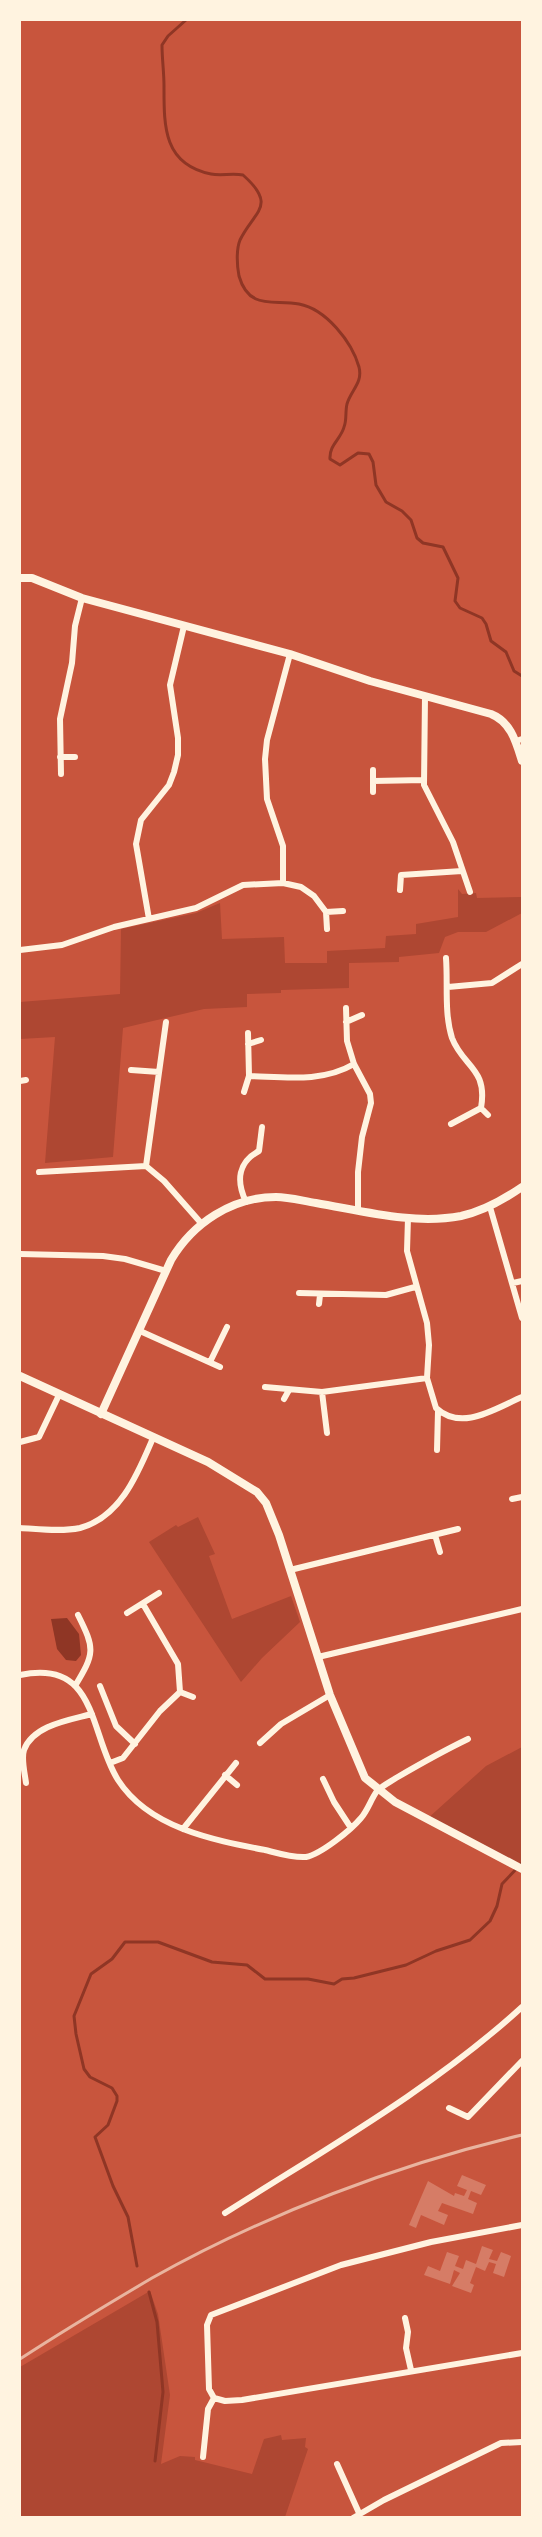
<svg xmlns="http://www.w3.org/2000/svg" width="542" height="2537" font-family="'Fira Sans Condensed',sans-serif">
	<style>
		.green { fill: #ae4732 }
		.water { fill: #8f3625 }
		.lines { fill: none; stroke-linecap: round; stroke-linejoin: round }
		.stream { stroke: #8f3625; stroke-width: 3 }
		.building { fill: #d67c66 }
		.minor { stroke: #fff3e0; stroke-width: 6 }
		.tertiary { stroke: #fff3e0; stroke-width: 8 }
		.secondary { stroke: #fff3e0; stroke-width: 8 }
		.rail { stroke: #e9b49f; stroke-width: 3 }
	</style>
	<rect width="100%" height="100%" fill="#c8553d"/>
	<path class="green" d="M458 889 462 894 476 893 477 898 522 897V913L486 932H458L445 937 439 953 399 957V962L349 963V988L281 990V993L247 994V1007L204 1009 123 1028 113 1157 45 1163 55 1037 20 1039V1002L120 994 121 929 196 913 220 903 222 939 284 937 285 963H327V951L385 948 386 936 416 934V924L458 917Z
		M198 1517 215 1554 209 1556 232 1619 291 1596 300 1622 262 1658 241 1682 149 1542 176 1525 178 1527Z
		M522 1747V1869L427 1819 486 1766Z
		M150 2291 158 2314 170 2395 161 2464 180 2456 195 2457V2460L252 2474 264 2439 281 2435 282 2440 306 2438 305 2447 308 2449 285 2517H20V2367Z"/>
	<path class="water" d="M67 1618 79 1634 81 1655 76 1661 66 1660 57 1649 51 1619Z"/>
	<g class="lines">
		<path class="stream" d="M186 20 168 36 162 45C162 59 164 72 164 86 164 126 163 164 211 174 221 176 232 173 243 175 278 206 254 211 240 240 236 250 237 266 239 276 249 311 274 299 299 304 326 309 352 342 359 367 363 383 351 390 347 404 345 412 347 420 344 427 341 439 329 445 330 459L340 465 358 453 369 454 373 462 376 485 386 502 402 511 411 520 417 538 423 543 443 547 458 578 455 601 460 608 482 618 486 624 491 641 506 652 514 671 522 676
			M137 2266 128 2217 113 2186 95 2137 108 2125 117 2101V2096L112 2088 90 2077 84 2069 76 2034 74 2016 91 1974 112 1959 125 1942H158L212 1962 247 1965 265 1979H308L334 1984 342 1979 354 1978 406 1965 436 1951 470 1940 490 1921 497 1906 502 1884 522 1863
			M149 2292 157 2322 163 2392 155 2461"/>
	</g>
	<path class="building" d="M462 2175 486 2185 481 2195 471 2191 468 2199 477 2203 473 2214 442 2203 438 2211 448 2215 444 2225 421 2215 416 2228 409 2225 428 2181 454 2196 455 2193 464 2196 467 2190 457 2186Z
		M482 2246 493 2250 489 2259 497 2261 501 2252 511 2256 504 2277 493 2273 496 2264 489 2262 485 2271 476 2267 470 2283 474 2285 471 2293 452 2286 460 2273 454 2270 450 2284 424 2275 428 2266 440 2271 447 2252 459 2256 455 2266 463 2269 466 2260 476 2264Z"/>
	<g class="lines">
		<path class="minor" d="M425 696 424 785 453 842 470 892
			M516 741 522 739
			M60 757H75
			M61 774 60 719 72 663 75 626 82 598
			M373 781 424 780
			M373 792V770
			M283 883V846L267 799 265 759 267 740 290 654
			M400 890 401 875 462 871
			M326 912 343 911
			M149 919 136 844 141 820 169 785 174 772 178 755V738L170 685 184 626
			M20 950 62 945 114 927 196 908 243 885 283 883 301 887 314 896 326 912 327 929
			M446 958C448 984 444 1013 452 1038 463 1067 488 1068 481 1108L451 1124
			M448 987 492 983 522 964
			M346 1008 347 1041 354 1064 370 1094 371 1103 362 1137 358 1172V1211
			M346 1022 362 1015
			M248 1044 261 1040
			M131 1070 159 1072
			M249 1076C284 1077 322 1083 354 1064
			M20 1081 26 1080
			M244 1092 249 1076 248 1033
			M481 1108 488 1115
			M146 1166 166 1022
			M39 1172 146 1166 164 1181 201 1223
			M246 1202C236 1181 238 1162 259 1151L262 1127
			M490 1207 522 1318
			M408 1218 407 1251 427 1323 429 1345 427 1378 436 1408C462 1432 496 1408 522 1397
			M20 1254 103 1256 125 1259 166 1271
			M513 1283 522 1281
			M299 1293 386 1295 415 1287
			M319 1304 320 1295
			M140 1331 220 1367
			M210 1362 227 1327
			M265 1387 322 1392 427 1378
			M322 1392 327 1433
			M284 1399 289 1390
			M20 1442 39 1437 59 1395
			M437 1450 438 1411
			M512 1499 522 1497
			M20 1528C39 1529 61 1532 80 1528 121 1517 138 1473 153 1438
			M435 1535 440 1552
			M290 1570 458 1529
			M127 1613 159 1593
			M318 1657 522 1609
			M20 1675C98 1658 89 1734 118 1780 149 1828 213 1840 265 1850 277 1853 293 1858 306 1857 321 1854 351 1830 361 1818 368 1810 371 1799 377 1791 382 1786 390 1782 396 1778 420 1764 443 1751 468 1739
			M75 1686C95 1653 95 1649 78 1615
			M100 1686 116 1726 135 1744
			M180 1692 193 1697
			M260 1743 281 1724 330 1695
			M110 1763 123 1758 160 1711 180 1692 178 1664 143 1604
			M225 1775 237 1785
			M323 1779 334 1802 351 1828
			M26 1783C25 1774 21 1759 24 1750 33 1725 70 1720 92 1714
			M183 1829 236 1763
			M449 2108 468 2117 522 2061
			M225 2213C327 2148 432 2089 522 2007
			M405 2318 408 2332 406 2348 411 2370
			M214 2398 225 2401 242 2400 522 2353
			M203 2457 208 2409 214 2398 209 2389 207 2325 211 2315 341 2265 431 2242 522 2225
			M337 2464 359 2513
			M353 2518 384 2500 501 2443 522 2442"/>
		<path class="tertiary" d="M20 578H32L82 598 290 654 370 681 491 714C511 722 516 742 522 761
			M101 1414 171 1260C193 1223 232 1197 276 1197 289 1197 303 1201 316 1203 363 1211 414 1225 461 1216 484 1211 503 1200 522 1187"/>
		<path class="secondary" d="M20 1376 208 1462 257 1492 266 1503 279 1535 330 1695 365 1778 395 1802 522 1869"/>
		<path class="rail" d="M20 2359C63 2331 108 2304 152 2278 264 2215 398 2164 522 2135"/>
	</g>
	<rect width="542" height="2537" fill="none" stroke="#fff3e0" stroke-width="42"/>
</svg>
